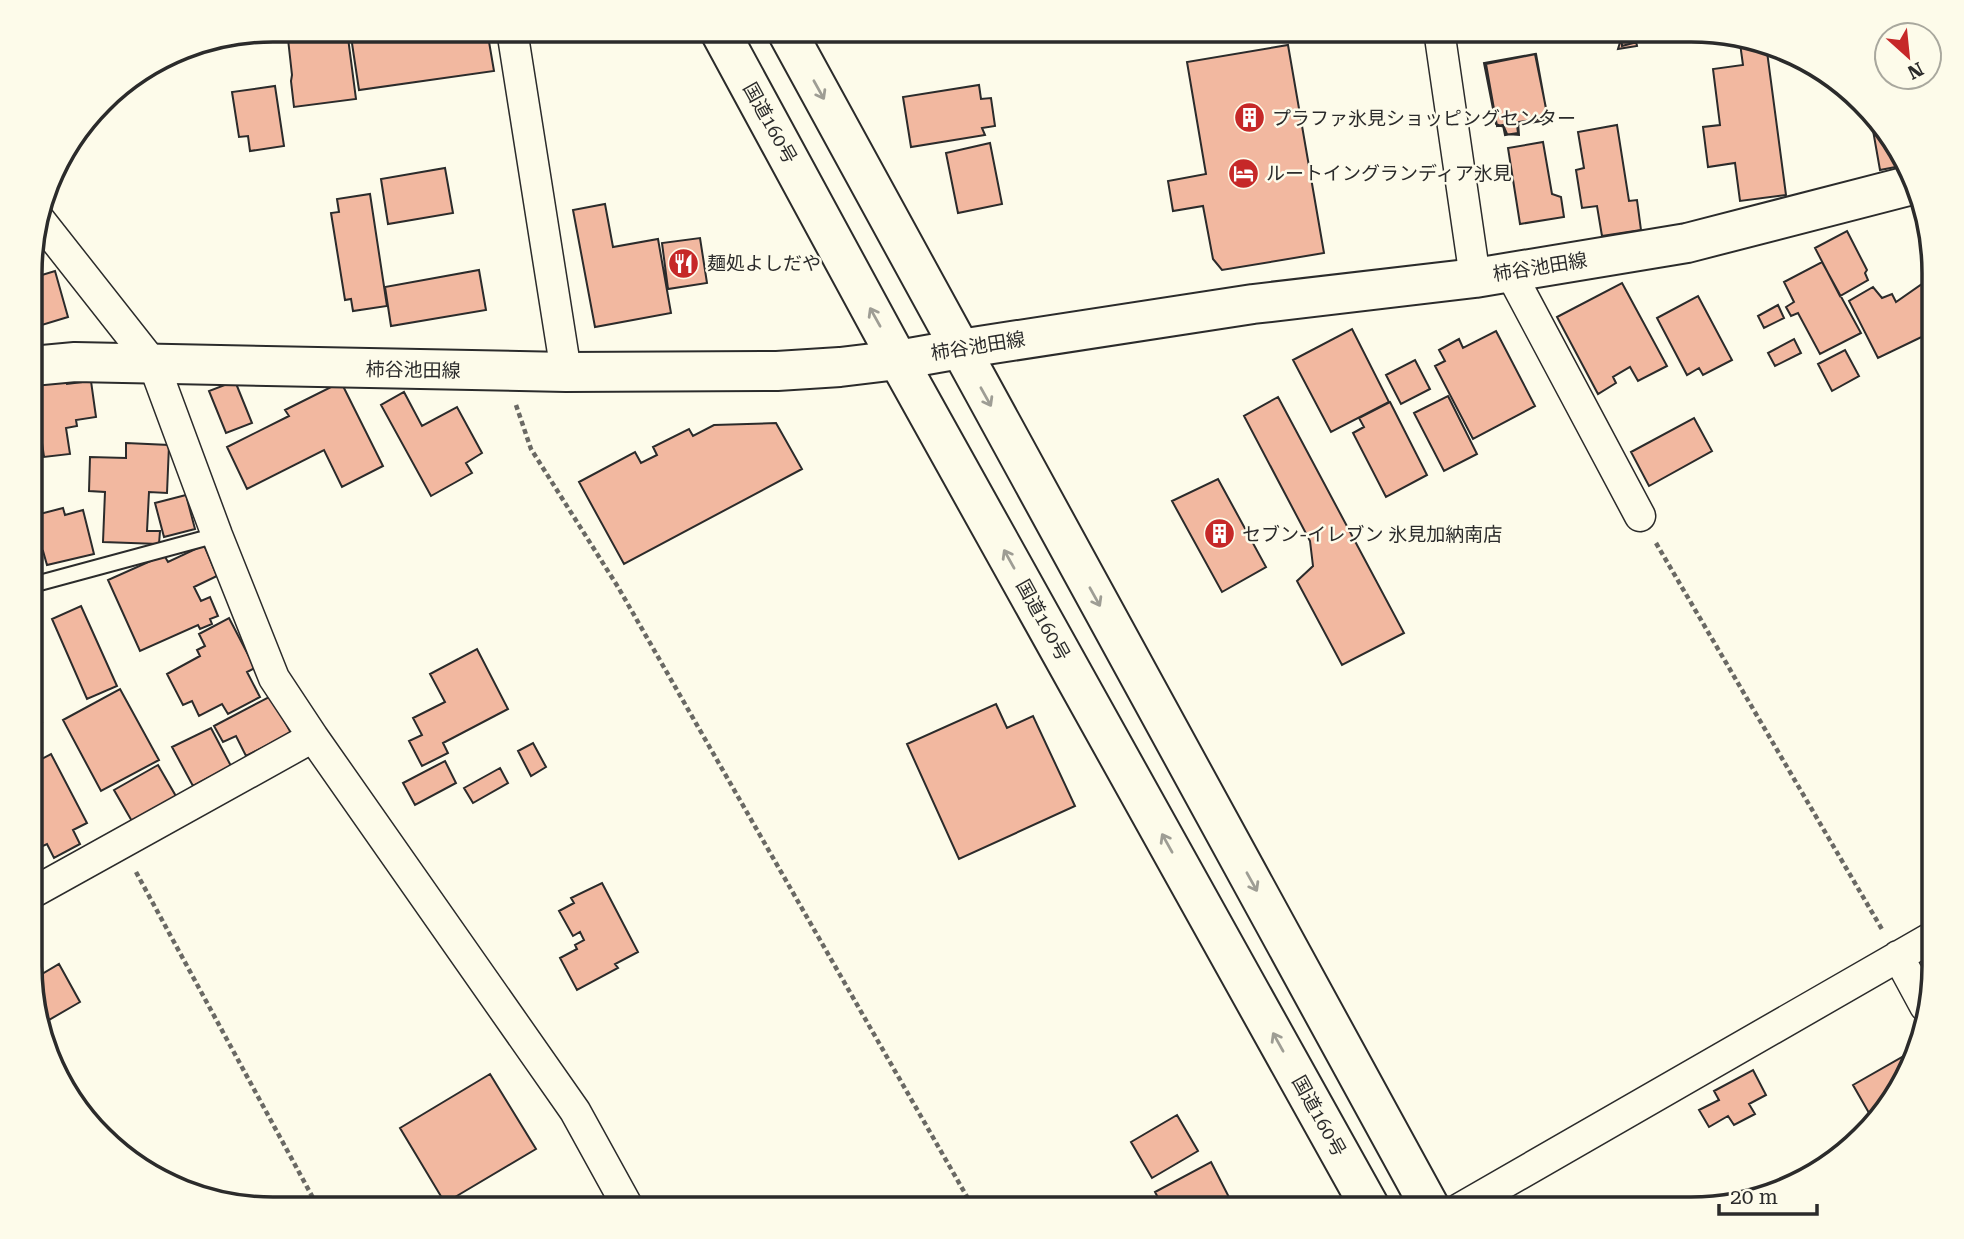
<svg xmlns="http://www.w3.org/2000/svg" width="1964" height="1239" font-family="'Roboto Serif','Noto Sans JP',serif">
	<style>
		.building { fill: #f2b8a0; stroke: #2b2b2b; stroke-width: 2 }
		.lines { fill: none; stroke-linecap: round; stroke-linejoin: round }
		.service-casing { stroke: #2b2b2b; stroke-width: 18 }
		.minor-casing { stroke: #2b2b2b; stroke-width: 33 }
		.secondary-casing { stroke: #2b2b2b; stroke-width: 42 }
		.trunk-casing { stroke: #2b2b2b; stroke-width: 42 }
		.path { stroke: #6a6964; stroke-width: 4.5; stroke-dasharray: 5 3.5; stroke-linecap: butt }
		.service { stroke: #fdfbea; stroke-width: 14 }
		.minor { stroke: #fdfbea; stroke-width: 30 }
		.secondary { stroke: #fdfbea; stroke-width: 38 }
		.trunk { stroke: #fdfbea; stroke-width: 38 }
		.oneway { stroke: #9e9d94 }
		.labels { text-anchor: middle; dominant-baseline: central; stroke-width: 5; stroke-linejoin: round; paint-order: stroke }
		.poi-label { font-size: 19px; fill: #2b2b2b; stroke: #fdfbea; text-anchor: start }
		.street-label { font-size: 19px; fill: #2b2b2b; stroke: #fdfbea }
		.rim { fill: none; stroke: #2b2b2b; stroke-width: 3.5 }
	</style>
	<rect width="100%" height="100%" fill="#fdfbea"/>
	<path class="building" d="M287 30H347L356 99 294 107 291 81 292 75Z
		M350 30H487L494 71 359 90Z
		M1606 30H1644V34L1635 36 1637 46 1618 49 1621 39 1608 41Z
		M1608 30H1641V33L1633 34 1637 42 1622 46 1621 36 1609 38Z
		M1739 36 1754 38 1766 44 1786 195 1740 201 1735 163 1708 167 1703 127 1720 125 1713 69 1743 65Z
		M1288 45 1324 253 1222 270 1213 259 1203 206 1173 211 1168 181 1206 174 1187 62Z
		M1288 45 1324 253 1222 270 1213 259 1203 206 1173 211 1168 181 1206 174 1187 62Z
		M1535 54 1548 118 1518 122 1519 135 1507 134 1504 127 1496 124 1484 63Z
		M1536 54 1548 120 1517 125 1518 133 1505 135 1503 125 1497 126 1486 64Z
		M979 85 981 99 991 98 995 126 982 128 985 135 911 147 903 97Z
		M275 86 284 146 250 151 248 136 239 137 232 92Z
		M1871 119 1901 151 1906 165 1880 170Z
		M1617 125 1629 201 1637 200 1641 230 1602 236 1597 206 1582 208 1576 170 1584 168 1578 132Z
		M1543 142 1552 194 1561 197 1564 217 1520 224 1508 148Z
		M990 143 1002 204 958 213 946 153Z
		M445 168 453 213 388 224 381 179Z
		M370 194 387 306 353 311 351 299 345 300 331 213 339 212 337 199Z
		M605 204 613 247 658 239 671 313 595 327 573 210Z
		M1847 231 1867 270 1865 273 1868 280 1840 296 1815 248Z
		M700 238 707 283 668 289 662 243Z
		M1822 262 1861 333 1820 354 1798 313 1791 316 1786 307 1794 302 1784 282Z
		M479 270 486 310 391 326 385 287Z
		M55 271 68 317 32 328V278Z
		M1932 277 1934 280V331L1878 358 1849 301 1873 287 1882 298 1892 294 1896 302Z
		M1622 283 1667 366 1638 381 1630 367 1613 377 1616 383 1598 394 1557 317Z
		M1698 296 1732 360 1703 375 1699 368 1687 375 1657 318Z
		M1778 305 1784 318 1764 328 1758 316Z
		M1352 329 1389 402 1331 432 1293 360Z
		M1496 331 1535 406 1473 439 1435 366 1445 361 1439 350 1459 339 1463 348Z
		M1794 339 1801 353 1775 366 1768 353Z
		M1845 350 1859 376 1832 391 1818 364Z
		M1415 360 1430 389 1401 404 1386 375Z
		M65 373 67 384 91 381 96 417 76 420 77 426 66 428 70 454 44 457 40 429 32 430V378Z
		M235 381 252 423 226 433 209 391Z
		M341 382 383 466 342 487 324 450 247 489 227 447 289 416 285 410Z
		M404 392 422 426 457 407 482 453 466 463 472 473 431 496 381 405Z
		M1448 396 1477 454 1444 471 1414 413Z
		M1278 397 1404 633 1342 665 1297 581 1313 566 1310 541 1244 416Z
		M1390 402 1427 475 1386 497 1353 433 1364 427 1359 418Z
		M1694 418 1712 451 1649 486 1631 452Z
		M776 423 802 469 624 564 579 482 635 452 641 463 657 455 653 447 689 429 693 436 714 425Z
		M126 443 169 445 167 493 149 492 147 531H160L159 544 103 542 105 492 89 491 90 457 126 458Z
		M1218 479 1266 567 1222 592 1172 501Z
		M186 495 195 529 164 537 155 503Z
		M63 508 65 515 83 510 94 554 47 565 43 551 33 553 32 516Z
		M204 545 217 576 194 587 201 601 210 597 218 616 210 619 212 624 200 629 198 625 140 651 108 580 164 555 168 562Z
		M81 606 117 686 87 699 52 619Z
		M229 618 255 668 247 672 260 697 228 714 222 704 199 716 192 701 183 705 167 674 200 656 197 650 205 646 199 634Z
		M477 649 508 709 443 743 448 753 422 766 409 741 422 735 413 718 445 702 430 674Z
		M120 689 159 760 101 791 63 720Z
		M271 696 291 733 246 756 236 736 223 742 214 726Z
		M996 704 1007 728 1033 716 1075 806 959 859 907 744Z
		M32 706 42 722 32 729Z
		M211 728 231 766 193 786 172 747Z
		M533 743 546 767 531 776 518 751Z
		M51 754 87 823 73 830 80 844 54 858 47 844 32 851V764Z
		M445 761 456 783 415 805 403 783Z
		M158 765 177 798 133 823 114 790Z
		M500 768 508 783 473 803 464 788Z
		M602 883 638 952 615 964 618 968 577 990 560 958 577 949 575 945 584 940 580 932 573 936 559 911 574 903 571 898Z
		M32 920 40 937 32 941Z
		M59 964 80 1002 42 1024 32 997V980Z
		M1904 1056 1907 1062 1893 1101 1873 1120 1853 1085Z
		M1753 1070 1766 1095 1749 1104 1755 1114 1734 1125 1728 1116 1709 1127 1699 1110 1719 1100 1714 1091Z
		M490 1074 536 1149 445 1203 400 1128Z
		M1177 1115 1198 1151 1152 1178 1131 1142Z
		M1211 1162 1235 1209H1164L1155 1192Z"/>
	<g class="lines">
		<defs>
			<path id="service" d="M32 585 217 535"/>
			<path id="minor" d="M512 30 566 372
				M1439 30 1475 278
				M39 219 154 365 217 535 274 678 313 737 575 1111 629 1209
				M1510 272 1640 516
				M32 893 313 737
				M1898 956 1925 1006
				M1459 1209 1934 936"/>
			<path id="secondary" d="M32 366 75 362 566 372 777 371 840 367 898 360 960 349 1253 304 1475 278 1687 243 1912 185"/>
			<path id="trunk" d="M719 30 898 360 1371 1209
				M786 30 1431 1209"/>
		</defs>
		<use href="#service" class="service-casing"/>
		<use href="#minor" class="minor-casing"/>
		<use href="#secondary" class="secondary-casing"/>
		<use href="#trunk" class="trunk-casing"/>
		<path class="path" d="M516 405 531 449 618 587 974 1209
			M1656 543 1883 931
			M136 872 319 1209"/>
		<use href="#service" class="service"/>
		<use href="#minor" class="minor"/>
		<use href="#secondary" class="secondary"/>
		<use href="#trunk" class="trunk"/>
	</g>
	<defs><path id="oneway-shaft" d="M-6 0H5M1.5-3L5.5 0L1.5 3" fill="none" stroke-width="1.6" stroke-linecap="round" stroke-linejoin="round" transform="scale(1.75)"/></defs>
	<g class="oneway">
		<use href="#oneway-shaft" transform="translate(819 90) rotate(61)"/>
		<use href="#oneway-shaft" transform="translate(875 317) rotate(-119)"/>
		<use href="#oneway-shaft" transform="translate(986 397) rotate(61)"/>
		<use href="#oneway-shaft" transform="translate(1009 559) rotate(-119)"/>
		<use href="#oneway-shaft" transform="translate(1095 597) rotate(61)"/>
		<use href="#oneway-shaft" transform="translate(1167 843) rotate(-119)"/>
		<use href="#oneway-shaft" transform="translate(1252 882) rotate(61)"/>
		<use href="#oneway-shaft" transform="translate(1278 1042) rotate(-119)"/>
	</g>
	<defs>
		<symbol id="building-disc" viewBox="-11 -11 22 22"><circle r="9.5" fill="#c62828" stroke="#fdfbea"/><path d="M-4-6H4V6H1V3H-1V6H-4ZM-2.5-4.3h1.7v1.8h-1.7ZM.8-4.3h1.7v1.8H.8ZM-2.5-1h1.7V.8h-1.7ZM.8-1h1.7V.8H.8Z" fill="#fff"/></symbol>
		<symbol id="hotel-disc" viewBox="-11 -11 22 22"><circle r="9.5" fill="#c62828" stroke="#fdfbea"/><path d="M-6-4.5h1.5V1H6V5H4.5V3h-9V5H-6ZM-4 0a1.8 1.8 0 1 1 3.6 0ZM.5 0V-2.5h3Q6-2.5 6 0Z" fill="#fff"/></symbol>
		<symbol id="restaurant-disc" viewBox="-11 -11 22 22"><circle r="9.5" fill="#c62828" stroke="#fdfbea"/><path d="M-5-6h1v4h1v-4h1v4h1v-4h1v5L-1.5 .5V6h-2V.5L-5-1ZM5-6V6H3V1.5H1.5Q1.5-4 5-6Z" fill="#fff"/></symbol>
	</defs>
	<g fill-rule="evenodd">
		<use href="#building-disc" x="1232" y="100" width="35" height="35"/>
		<use href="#hotel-disc" x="1226" y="156" width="35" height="35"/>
		<use href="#restaurant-disc" x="666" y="246" width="35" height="35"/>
		<use href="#building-disc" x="1202" y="516" width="35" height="35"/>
	</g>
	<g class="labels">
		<g class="poi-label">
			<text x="1272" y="118">プラファ氷見ショッピングセンター</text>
			<text x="1266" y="173">ルートイングランディア氷見</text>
			<text x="707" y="263">麺処よしだや</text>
			<text x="1242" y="534">セブン-イレブン 氷見加納南店</text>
		</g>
		<g class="street-label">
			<text transform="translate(770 123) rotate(61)">国道160号</text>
			<text transform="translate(1540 267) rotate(-9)">柿谷池田線</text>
			<text transform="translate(978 346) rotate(-9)">柿谷池田線</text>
			<text transform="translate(413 370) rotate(1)">柿谷池田線</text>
			<text transform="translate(1043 620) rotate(61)">国道160号</text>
			<text transform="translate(1319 1116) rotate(61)">国道160号</text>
		</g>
	</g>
	<path d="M0 0H1964V1239H0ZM273 42H1691A231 231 0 0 1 1922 273V966A231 231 0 0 1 1691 1197H273A231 231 0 0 1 42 966V273A231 231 0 0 1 273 42Z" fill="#fdfbea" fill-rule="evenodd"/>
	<path class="rim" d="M273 42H1691A231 231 0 0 1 1922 273V966A231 231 0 0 1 1691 1197H273A231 231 0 0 1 42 966V273A231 231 0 0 1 273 42Z"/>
	<g transform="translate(1908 56) rotate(153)"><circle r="33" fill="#fdfbea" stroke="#a9a89e" stroke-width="2"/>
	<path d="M0-5L12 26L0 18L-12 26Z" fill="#c62828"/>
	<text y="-10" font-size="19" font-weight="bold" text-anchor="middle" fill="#2b2b2b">N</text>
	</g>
	<path d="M1719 1204v10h98v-10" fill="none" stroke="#2b2b2b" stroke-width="3.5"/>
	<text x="1730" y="1204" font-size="21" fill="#2b2b2b" stroke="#fdfbea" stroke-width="5" paint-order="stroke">20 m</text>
</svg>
